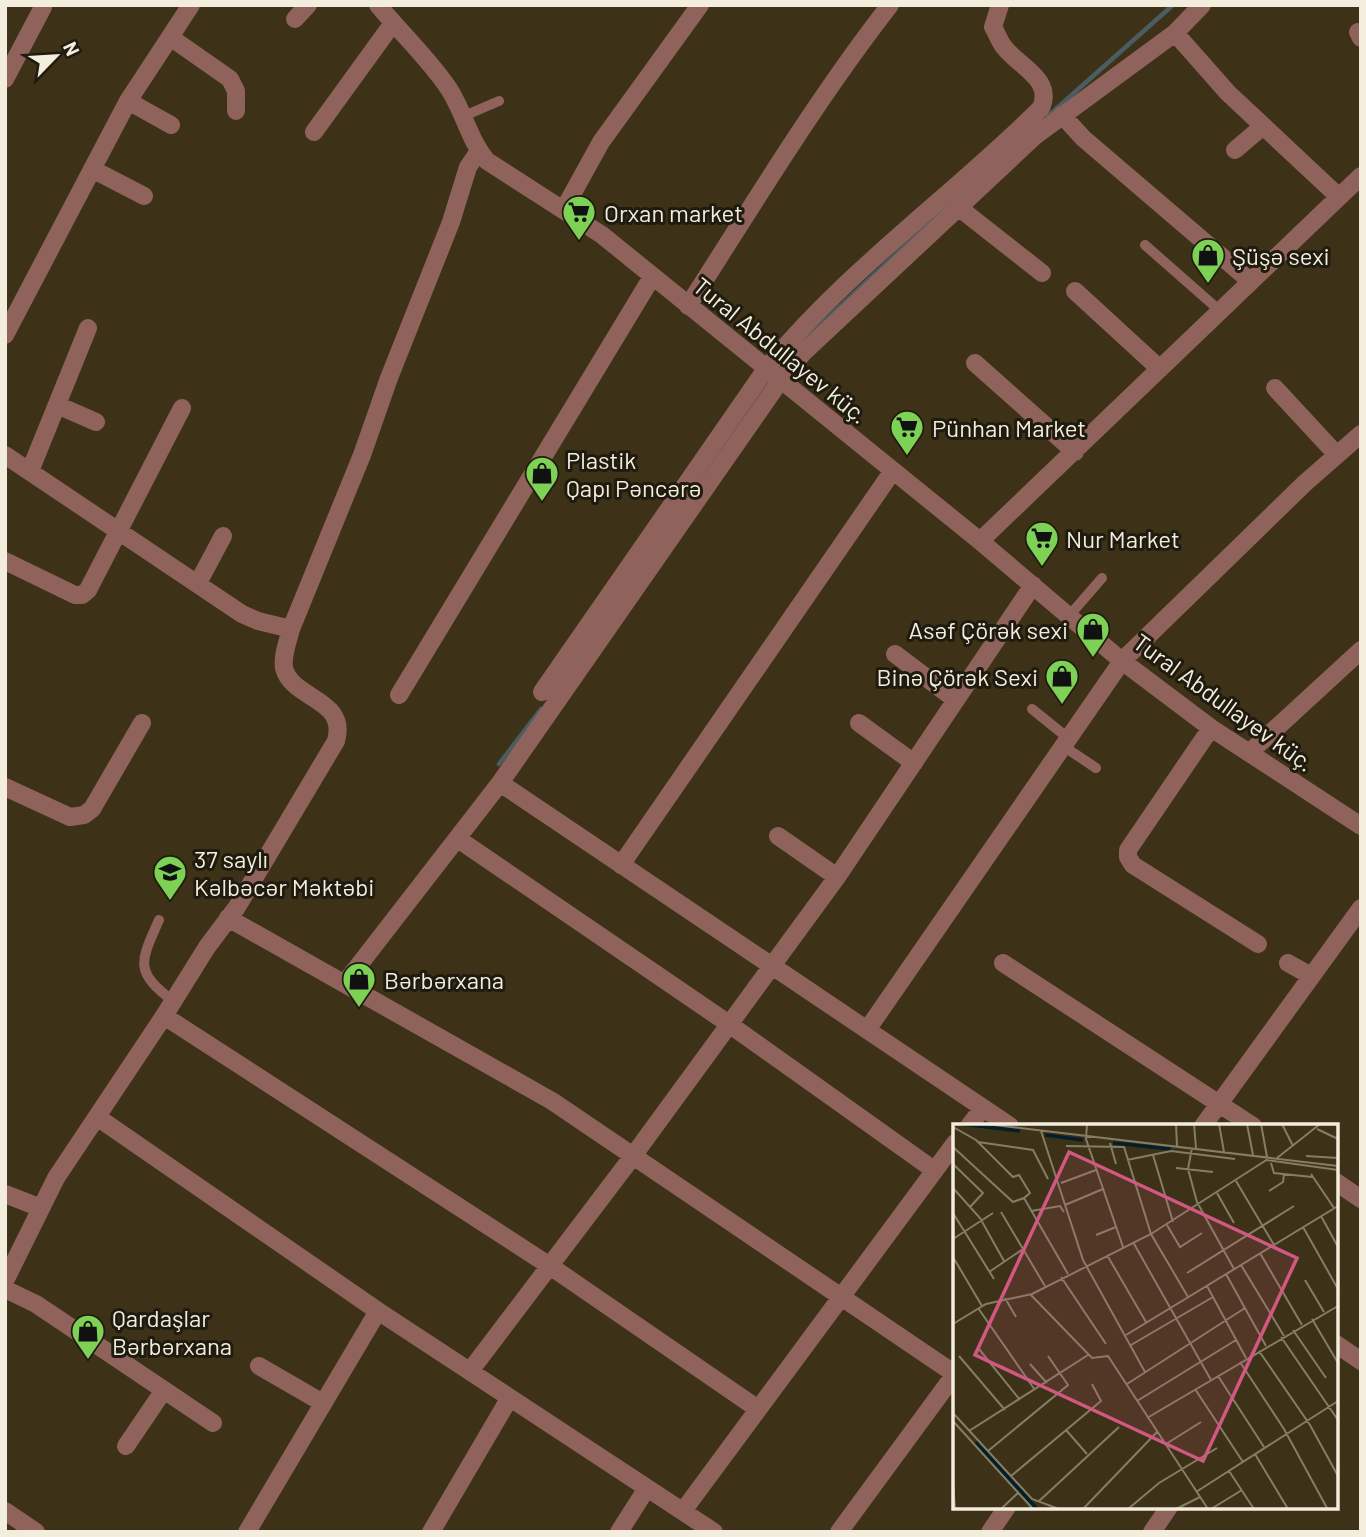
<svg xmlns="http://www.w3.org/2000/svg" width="1366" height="1537" font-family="Barlow,sans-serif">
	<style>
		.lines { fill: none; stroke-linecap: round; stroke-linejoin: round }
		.stream { stroke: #4a5d60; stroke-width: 4.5 }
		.lane { stroke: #8f635c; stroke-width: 10 }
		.street { stroke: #8f635c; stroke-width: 18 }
		.labels { text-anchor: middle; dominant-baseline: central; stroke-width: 6; stroke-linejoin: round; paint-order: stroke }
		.poi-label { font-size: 24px; fill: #f3eddd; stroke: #1f1b0f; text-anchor: start }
		.street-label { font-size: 24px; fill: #f3eddd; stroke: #1f1b0f }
		.inset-river { fill: none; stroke: #021f2b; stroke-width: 3.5 }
		.inset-road { fill: none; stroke: #867d66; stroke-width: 2 }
		.view { fill: #d15882; fill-opacity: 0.15; stroke: #d15882; stroke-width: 3.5 }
		.inset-edge { fill: none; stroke: #f3eddd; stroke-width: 3.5 }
	</style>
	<rect width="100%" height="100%" fill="#3d3217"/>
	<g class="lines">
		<path class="stream" d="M1048 116 1173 5
			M803 341 960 194
			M499 764 541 709"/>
		<path class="lane" d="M464 116 499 101
			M1145 245 1219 310
			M1069 616 1102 578
			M1032 709 1068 738
			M1063 746 1096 768
			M159 920C141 961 133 971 173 1001"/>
		<path class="street" d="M378 5C401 33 429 59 449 89 464 112 469 140 487 161L602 235 980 541 1122 661 1211 728 1361 826
			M295 19 308 5
			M1358 32 1361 38
			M1175 33 1228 93 1338 196
			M170 37 230 79 236 91V111
			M5 79 43 7
			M128 101 171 125
			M1062 115 1083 138 1249 280
			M314 132 393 23
			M1235 150 1262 127
			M92 169 144 196
			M958 207 1042 273
			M564 209 601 142 700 5
			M1075 291 1160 369
			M688 306C753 205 816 100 890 5
			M5 335 128 101 191 5
			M975 363 1075 452
			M1275 388 1337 455
			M57 405 96 422
			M5 455 242 614 258 621 291 629
			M30 471 88 328
			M980 541 1361 176
			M5 561 75 595H82L88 590 182 408
			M198 583 223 536
			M895 654 956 700
			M542 692 766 369C846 271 951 197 1041 108 1054 79 1018 66 1004 47 999 41 997 33 993 27L1000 5
			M399 695 652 277
			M859 723 914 763
			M1211 728 1128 850V857L1133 865 1258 944
			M1249 753 1361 650
			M500 783 1010 1126
			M5 787 70 817 84 815 92 809 142 723
			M778 836 837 877
			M458 839 729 1024 934 1170
			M621 865 892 472
			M228 918 552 1101 955 1374
			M1003 963 1253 1126
			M1288 963 1311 976
			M345 983 500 783 780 381 803 353 1035 136 1175 33 1202 5
			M164 1016 550 1266 758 1409
			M867 1030 1122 661 1305 483 1361 434
			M97 1117 378 1311 714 1532
			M969 1126 983 1108
			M1203 1126 1361 908
			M1336 1182 1361 1199
			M5 1194 41 1208
			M5 1281 56 1178 164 1016 207 947 237 907 336 741C348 698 292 700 284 668 282 656 288 641 291 629L362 455 389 378 451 222 468 167 479 151
			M5 1289 36 1304 213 1423
			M1336 1344 1361 1361
			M259 1366 323 1403
			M470 1371 633 1156 837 877 1033 585
			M126 1446 164 1390
			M5 1511 36 1532
			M683 1511 955 1143
			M247 1532 378 1311
			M431 1532 509 1399
			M619 1532 647 1488
			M839 1532 955 1374
			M990 1532 1007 1507
			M1152 1532 1169 1507"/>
	</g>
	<defs>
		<symbol id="supermarket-pin" viewBox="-11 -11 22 30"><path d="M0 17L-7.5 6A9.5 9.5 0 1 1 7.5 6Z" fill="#7dd154" stroke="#1f1b0f"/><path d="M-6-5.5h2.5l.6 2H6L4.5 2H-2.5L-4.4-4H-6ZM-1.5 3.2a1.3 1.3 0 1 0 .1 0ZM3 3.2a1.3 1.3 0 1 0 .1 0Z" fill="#111"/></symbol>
		<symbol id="shop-pin" viewBox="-11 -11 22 30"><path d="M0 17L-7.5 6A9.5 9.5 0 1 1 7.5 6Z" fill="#7dd154" stroke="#1f1b0f"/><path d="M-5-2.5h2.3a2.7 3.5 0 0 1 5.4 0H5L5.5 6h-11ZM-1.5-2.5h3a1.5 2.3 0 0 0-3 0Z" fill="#111"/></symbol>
		<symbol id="school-pin" viewBox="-11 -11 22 30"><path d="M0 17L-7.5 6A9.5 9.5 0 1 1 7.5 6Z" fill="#7dd154" stroke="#1f1b0f"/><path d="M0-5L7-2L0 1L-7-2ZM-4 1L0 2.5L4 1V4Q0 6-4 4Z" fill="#111"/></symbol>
	</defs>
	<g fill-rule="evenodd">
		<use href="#supermarket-pin" x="560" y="193" width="38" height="52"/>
		<use href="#shop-pin" x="1189" y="236" width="38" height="52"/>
		<use href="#supermarket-pin" x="888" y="408" width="38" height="52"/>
		<use href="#shop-pin" x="523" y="454" width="38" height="52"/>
		<use href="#supermarket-pin" x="1023" y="519" width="38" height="52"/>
		<use href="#shop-pin" x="1074" y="610" width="38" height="52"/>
		<use href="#shop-pin" x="1043" y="657" width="38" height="52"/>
		<use href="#school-pin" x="151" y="853" width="38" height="52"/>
		<use href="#shop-pin" x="340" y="960" width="38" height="52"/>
		<use href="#shop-pin" x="69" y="1312" width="38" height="52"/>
	</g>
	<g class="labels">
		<g class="poi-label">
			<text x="604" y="212">Orxan market</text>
			<text x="1232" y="255">Şüşə sexi</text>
			<text x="932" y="427">Pünhan Market</text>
			<text x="566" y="459">Plastik<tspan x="566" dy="28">Qapı Pəncərə</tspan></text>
			<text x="1066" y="538">Nur Market</text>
			<text x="1068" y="629" text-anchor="end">Asəf Çörək sexi</text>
			<text x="1038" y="676" text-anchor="end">Binə Çörək Sexi</text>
			<text x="194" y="858">37 saylı<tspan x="194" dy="28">Kəlbəcər Məktəbi</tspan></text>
			<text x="384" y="979">Bərbərxana</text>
			<text x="112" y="1317">Qardaşlar<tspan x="112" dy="28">Bərbərxana</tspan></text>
		</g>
		<g class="street-label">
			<text transform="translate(781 350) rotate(39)">Tural Abdullayev küç.</text>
			<text transform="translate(1224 702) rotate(36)">Tural Abdullayev küç.</text>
		</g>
	</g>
	<g transform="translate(953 1124)">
		<rect width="385" height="385" fill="#3d3217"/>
		<path class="inset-river" d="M9 0 67 7M92 11 130 16M160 19 218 25M23 318 84 385"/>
		<path class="inset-road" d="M33 0 385 42M134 0 133 15 170 123M223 0 224 22M241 0 243 24M266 0 271 28M294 0 300 31M308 0 314 33M329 0 340 22M0 3 23 16 60 53 66 51 77 69 71 74M364 5 385 15M88 7 130 136 192 248M25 18 80 26 95 55M157 19 163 40M113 22 171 23 198 110 235 173M0 23 60 78 71 74 115 150M239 24 235 45 244 78 281 145M200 31 220 98M353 32 385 34M324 34 367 0M174 36 218 27 282 35M313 36 385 46M318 39 321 49 359 53M0 40 30 69 17 83M223 44 260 48M358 50 381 84M283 57 321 121M108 59 143 46M0 64 27 94 51 137M316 67 330 58 331 50M264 69 281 99M112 81 150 65M78 87 107 82 111 88M48 88 92 162M0 89 41 155M368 92 385 123M214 101 227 123 249 109M350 103 385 165M143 111 163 103M0 115 40 89M180 118 258 256M307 129 349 201M154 131 193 198M0 133 29 182M288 141 331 212M36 148 70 125M234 149 341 82M273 150 313 222M108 153 153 220M352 156 371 188M254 162 293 234M77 170 139 234 155 232 255 385M52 174 63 193M25 184 82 266M359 195 385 239M0 200 33 180 79 170 198 110 315 35M340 206 373 254M173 211 385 82M328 213 385 296M178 221 260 173M26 225 67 276M306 227 357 301 385 352M6 232 52 286M287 238 331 305 374 384M77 240 94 259M265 252 311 323M174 260 292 184M242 265 290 338M184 277 283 216M0 289 79 375 106 385M194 294 385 182M0 297 80 385M113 306 134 330M16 307 135 231M213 320 248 298M35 327 115 261 95 232M302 330 335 385M276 347 301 385M58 352 148 277 139 260M0 359 2 385M243 368 385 277M85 378 166 303M48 385 66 368M130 385 204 308M175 385 206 359 264 324M223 385 247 373M258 385 289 366"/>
		<path class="view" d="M116 28 344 134 250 337 22 231Z"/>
		<rect width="385" height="385" class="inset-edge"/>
	</g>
	<rect width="1366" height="1537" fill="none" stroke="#f3eddd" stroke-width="14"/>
	<g transform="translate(56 56) rotate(65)" stroke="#1f1b0f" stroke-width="5" paint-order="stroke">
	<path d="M0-5L12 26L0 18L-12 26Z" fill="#f3eddd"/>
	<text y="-10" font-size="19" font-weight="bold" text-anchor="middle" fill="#f3eddd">N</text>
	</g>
</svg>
